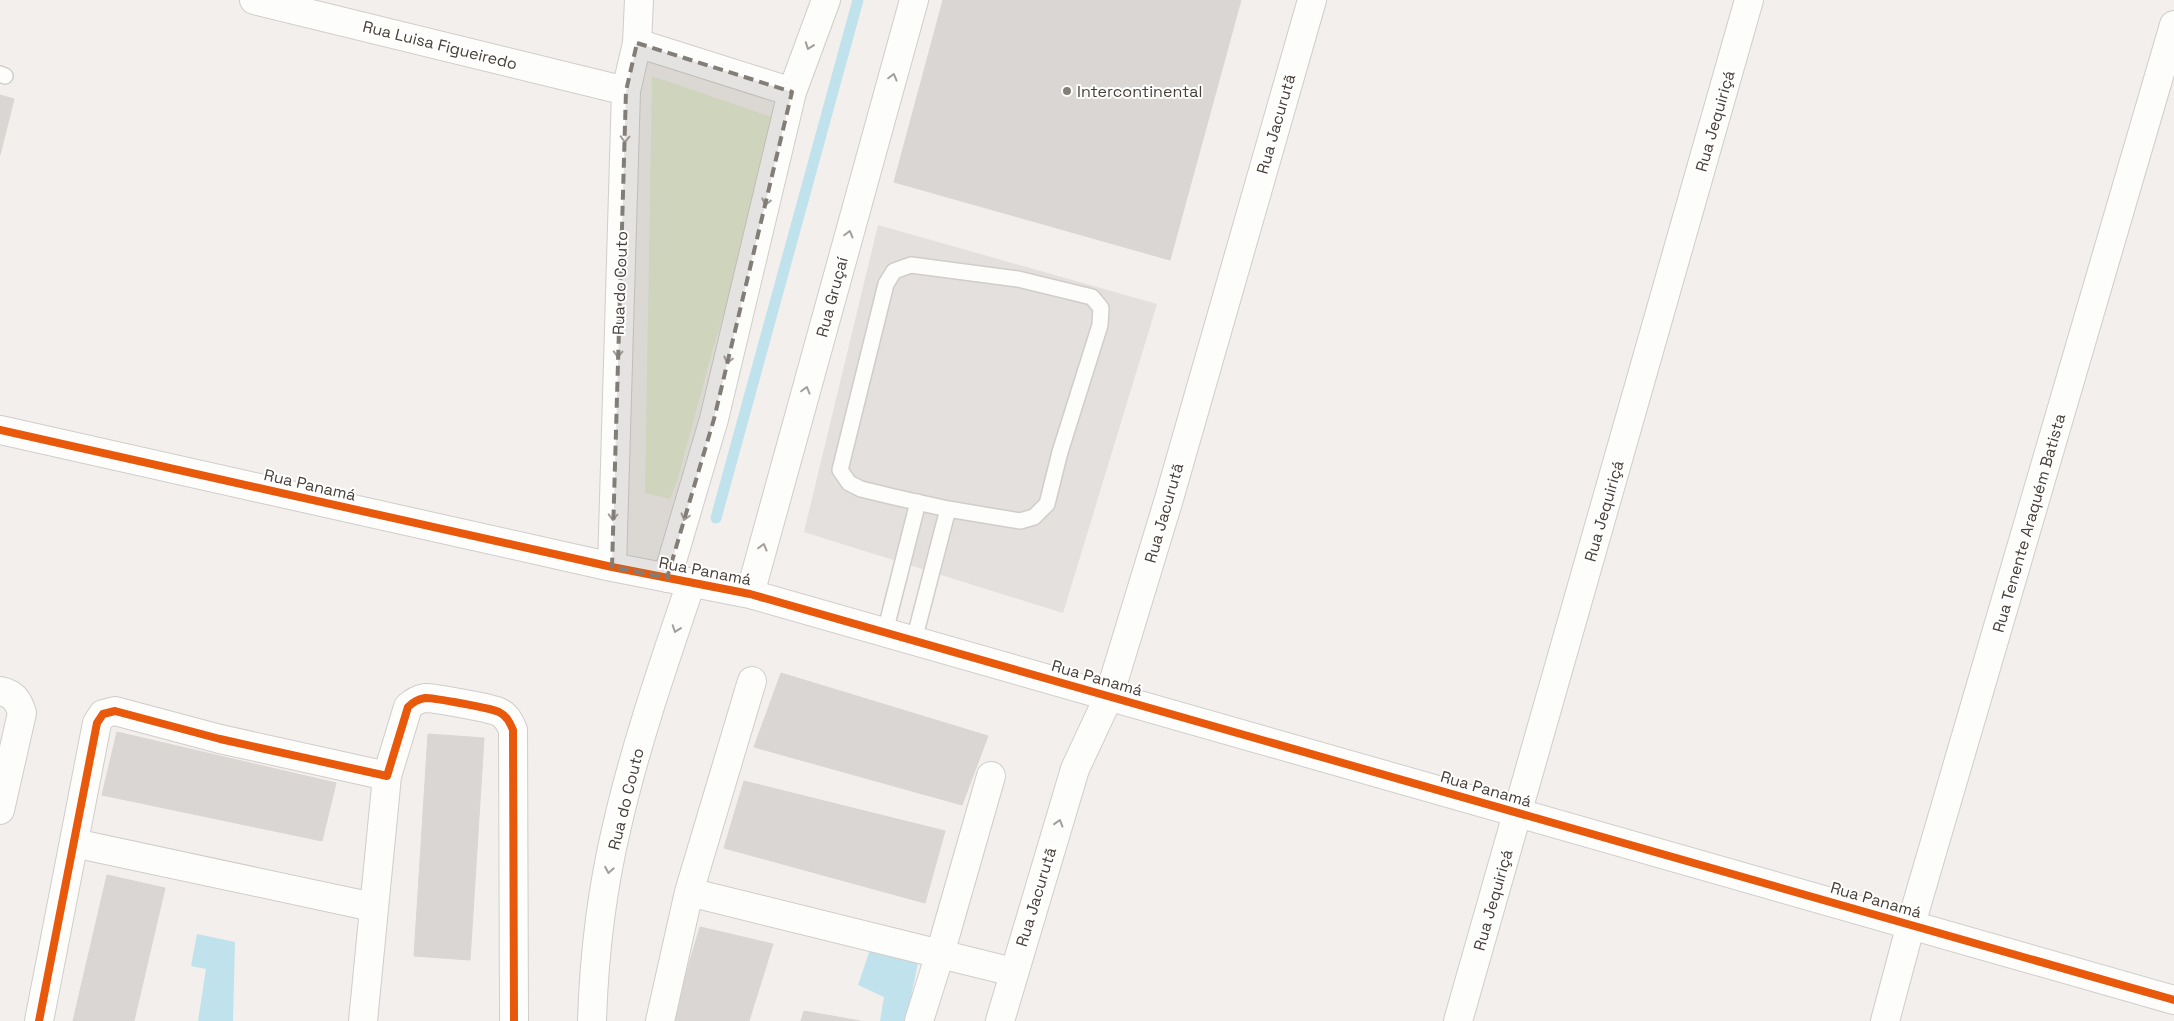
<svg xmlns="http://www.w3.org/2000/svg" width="2174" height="1021" font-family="'Space Grotesk',sans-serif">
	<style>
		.green { fill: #e3eace }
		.parking { fill: #e3e0dd }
		.water { fill: #c0e2ec }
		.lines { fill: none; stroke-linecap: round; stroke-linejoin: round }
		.stream { stroke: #c0e2ec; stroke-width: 11 }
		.building { fill: #dad6d3; stroke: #dad6d2 }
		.service-casing { stroke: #d0cdca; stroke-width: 18 }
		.minor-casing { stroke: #d0cdca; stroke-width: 30 }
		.service { stroke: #fdfdfc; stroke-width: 15 }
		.minor { stroke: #fdfdfc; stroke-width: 28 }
		.cycleway-casing { stroke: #fff; stroke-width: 11 }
		.cycleway { stroke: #e8590c; stroke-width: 8 }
		.oneway { stroke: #a29e9a }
		.marked { fill: #837d77; fill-opacity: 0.2; stroke: #837d77; stroke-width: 4; stroke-dasharray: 10 6; stroke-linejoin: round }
		.poi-dot { fill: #837d77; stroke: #fff; stroke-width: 2 }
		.labels { text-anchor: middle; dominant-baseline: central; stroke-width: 4; stroke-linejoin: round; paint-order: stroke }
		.street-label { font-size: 16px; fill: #473f38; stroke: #fff }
		.poi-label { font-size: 16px; fill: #473f38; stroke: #fff; text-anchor: start }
	</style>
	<rect width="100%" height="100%" fill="#f2efec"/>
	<path class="green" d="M652 76 783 121 712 352 678 478 670 499 645 493Z"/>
	<path class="parking" d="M878 225 1157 304 1063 613 804 532Z"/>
	<path class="water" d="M197 934 235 942 233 1021H198L206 969 191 966Z
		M871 947 919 958 906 1021H880L884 997 858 985Z"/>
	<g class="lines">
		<path class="stream" d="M716 518 858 0"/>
	</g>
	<path class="building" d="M943 0H1241L1170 260 894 182Z
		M0 95 14 99 0 155Z
		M781 673 988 736 962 805 754 747Z
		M117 732 336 783 322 841 102 795Z
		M428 734 484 738 470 960 414 956Z
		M744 781 945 831 925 903 724 848Z
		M107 875 165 888 134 1021H73Z
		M700 927 773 944 749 1021H672Z
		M804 1011 860 1021H801Z"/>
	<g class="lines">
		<defs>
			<path id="service" d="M0 74 5 76
				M911 265 1018 279 1092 297 1101 308 1100 325 1060 452 1047 504 1034 517 1020 521 948 509 894 497 861 489 849 483 840 470 886 284 894 271Z
				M885 632 918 502
				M914 640 948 509"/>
			<path id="minor" d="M254 0 626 91
				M637 43 792 92
				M0 430 612 567 750 594 2174 1000
				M612 567 626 91 637 43 639 0
				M667 578 714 419 792 92 826 0
				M750 594 914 0
				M0 691C14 694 18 700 22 713L0 810
				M74 843 373 907
				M689 892 1013 972
				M39 1021 97 723 103 714 115 711 220 739 387 776 408 707C413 702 418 699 425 698 435 698 490 708 499 712 507 716 510 723 513 730L514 1021
				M363 1021 387 776
				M592 1021C594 956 602 889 617 826 636 743 664 663 691 583
				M660 1021 689 892 752 681
				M919 1021 940 954 991 776
				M1000 1021 1075 769 1109 696 1169 499 1312 0
				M1458 1021 1749 0
				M1885 1021 1911 924 2174 25"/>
		</defs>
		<use href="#service" class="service-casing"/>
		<use href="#minor" class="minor-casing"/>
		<use href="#service" class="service"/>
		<use href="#minor" class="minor"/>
		<defs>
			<path id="cycleway" d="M0 430 612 567 750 594 2174 1000
				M39 1021 97 723 103 714 115 711 220 739 387 776 408 707C413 702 418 699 425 698 435 698 490 708 499 712 507 716 510 723 513 730L514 1021"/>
		</defs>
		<use href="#cycleway" class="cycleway-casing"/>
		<use href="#cycleway" class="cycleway"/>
	</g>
	<defs><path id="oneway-chevron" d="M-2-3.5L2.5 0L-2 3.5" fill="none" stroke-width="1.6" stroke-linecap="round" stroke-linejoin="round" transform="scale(1.25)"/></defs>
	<g class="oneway">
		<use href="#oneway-chevron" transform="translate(809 46) rotate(110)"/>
		<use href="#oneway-chevron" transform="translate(893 77) rotate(-75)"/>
		<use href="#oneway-chevron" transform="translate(625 139) rotate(92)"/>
		<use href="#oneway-chevron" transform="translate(766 202) rotate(104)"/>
		<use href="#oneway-chevron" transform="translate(849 234) rotate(-75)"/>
		<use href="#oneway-chevron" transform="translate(618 354) rotate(92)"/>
		<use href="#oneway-chevron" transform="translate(728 360) rotate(104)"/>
		<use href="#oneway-chevron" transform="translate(806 390) rotate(-75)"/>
		<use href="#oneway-chevron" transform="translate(613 517) rotate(92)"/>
		<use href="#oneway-chevron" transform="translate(685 517) rotate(106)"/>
		<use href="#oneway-chevron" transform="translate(763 547) rotate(-75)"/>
		<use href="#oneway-chevron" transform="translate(676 629) rotate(109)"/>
		<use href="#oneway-chevron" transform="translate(1059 823) rotate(-73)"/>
		<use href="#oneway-chevron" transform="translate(609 870) rotate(100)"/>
	</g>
	<path class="marked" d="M637 43 792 92 714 419 667 578 612 567 626 91Z"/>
	<circle class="poi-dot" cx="1067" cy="91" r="5"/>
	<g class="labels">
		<g class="street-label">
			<text transform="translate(440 45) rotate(14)">Rua Luisa Figueiredo</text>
			<text transform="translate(1715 121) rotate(-74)">Rua Jequiriçá</text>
			<text transform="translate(1276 124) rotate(-74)">Rua Jacurutã</text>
			<text transform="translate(620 283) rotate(-88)">Rua do Couto</text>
			<text transform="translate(832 297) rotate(-75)">Rua Gruçaí</text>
			<text transform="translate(310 485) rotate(13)">Rua Panamá</text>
			<text transform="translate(1604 511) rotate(-74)">Rua Jequiriçá</text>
			<text transform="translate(1164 513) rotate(-74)">Rua Jacurutã</text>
			<text transform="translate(2029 523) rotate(-74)">Rua Tenente Araquém Batista</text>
			<text transform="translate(705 571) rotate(11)">Rua Panamá</text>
			<text transform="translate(1097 678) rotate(16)">Rua Panamá</text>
			<text transform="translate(1486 789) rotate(16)">Rua Panamá</text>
			<text transform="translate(626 799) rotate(-76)">Rua do Couto</text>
			<text transform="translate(1036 897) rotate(-73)">Rua Jacurutã</text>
			<text transform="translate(1493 900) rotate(-74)">Rua Jequiriçá</text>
			<text transform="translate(1876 900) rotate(16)">Rua Panamá</text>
		</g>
		<g class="poi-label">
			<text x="1077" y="91">Intercontinental</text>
		</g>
	</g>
</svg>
